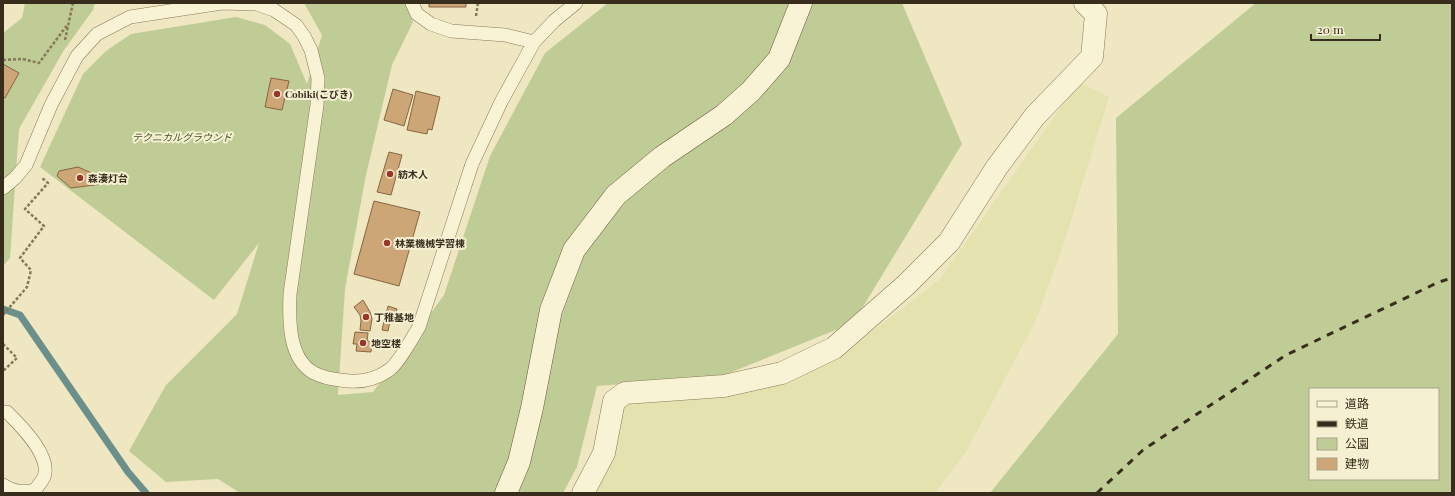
<svg xmlns="http://www.w3.org/2000/svg" width="1455" height="496" font-family="'Playfair Display','Noto Sans JP',serif">
	<style>
		.farmland { fill: #e4e2af }
		.green { fill: #bfcc96; fill-rule: evenodd }
		.lines { fill: none; stroke-linecap: round; stroke-linejoin: round }
		.stream { stroke: #6b8f8a; stroke-width: 7 }
		.building { fill: #cca677; stroke: #87653f }
		.lane-casing { stroke: #887859; stroke-width: 14 }
		.street-casing { stroke: #887859; stroke-width: 23 }
		.secondary-casing { stroke: #6a593c; stroke-width: 23 }
		.path { stroke: #887859; stroke-width: 2.5; stroke-dasharray: 3 2; stroke-linecap: butt }
		.lane { stroke: #f9f3d5; stroke-width: 13 }
		.street { stroke: #f9f3d5; stroke-width: 22 }
		.secondary { stroke: #f9f3d5; stroke-width: 22 }
		.rail { stroke: #382d1d; stroke-width: 3; stroke-dasharray: 7 7; stroke-linecap: butt }
		.poi-dot { fill: #973629; stroke: #f5f0d1; stroke-width: 1.5 }
		.labels { text-anchor: middle; dominant-baseline: central; stroke-width: 4; stroke-linejoin: round; paint-order: stroke }
		.poi-label { font-size: 10px; font-weight: bold; fill: #382d1d; stroke: #f5f0d1; text-anchor: start }
		.park-label { font-size: 10px; font-style: italic; fill: #425424; stroke: #f5f0d1 }
	</style>
	<rect width="100%" height="100%" fill="#eee7c2"/>
	<path class="farmland" d="M1079 82 1109 97 1063 246 1035 322 967 450 935 493H591L627 401 735 396 845 352 939 280Z"/>
	<path class="green" d="M25 3H95L93 10 64 50 19 129 10 258 3 266V33L22 18Z
		M304 3H409L413 22 392 65 366 175 345 289 338 395 373 392 444 295 490 156 545 53 608 3H902L962 144 853 323 722 376 597 386 577 467 563 493H240L218 479 166 482 129 451 166 385 237 314 259 243 214 300 40 167 83 74 106 51 131 34 236 17 265 25 290 44 307 84 322 35Z
		M1256 3H1452V493H990L1118 334 1116 118ZM1310 389H1438V479H1310Z"/>
	<g class="lines">
		<path class="stream" d="M3 309 20 315 97 427 128 472 146 493"/>
	</g>
	<path class="building" d="M429 3H466V7H429Z
		M3 64 19 73 5 98 3 97Z
		M271 78 289 81 282 110 265 107Z
		M393 89 413 95 404 126 384 120Z
		M416 91 440 97 432 130 428 129 427 134 407 130Z
		M389 152 402 155 391 195 377 192Z
		M78 167 105 179 102 184 71 188 57 176 59 171Z
		M374 201 420 212 399 286 354 274Z
		M363 300 370 312 372 319 370 331 360 330 361 321 360 315 354 307Z
		M388 306 397 309 394 318 391 317 388 331 382 330Z
		M355 332 368 333 367 341 372 342 371 352 356 351 357 344H353Z"/>
	<g class="lines">
		<defs>
			<path id="lane" d="M412 3 417 14 431 24 451 31 505 35 534 42
				M3 188 15 178 26 165 51 105 77 56 97 34 130 17 222 3 257 4 274 10 296 25 304 36 311 50 318 78 317 105 290 294C289 319 288 359 314 373 322 377 331 379 340 380 358 383 374 381 389 370 399 363 412 338 419 327L472 164 501 102 534 42 554 21 576 3
				M3 485C14 492 23 493 35 490 38 486 42 481 44 477 52 456 20 425 7 412"/>
			<path id="street" d="M583 493 604 453 614 401 625 393 724 386 782 373 834 348 906 285 949 242 997 167 1035 116 1092 57 1096 14 1085 3"/>
			<path id="secondary" d="M506 493 519 462 532 408 551 310 574 250 616 195 662 157 724 115 751 91 779 59 801 3"/>
		</defs>
		<use href="#lane" class="lane-casing"/>
		<use href="#street" class="street-casing"/>
		<use href="#secondary" class="secondary-casing"/>
		<path class="path" d="M476 16 478 3
			M65 40 73 3
			M3 60 23 59 39 63 68 24
			M3 315 27 287 31 270 20 258 44 226 25 209 48 183 41 177
			M3 344 17 358 3 371"/>
		<use href="#lane" class="lane"/>
		<use href="#street" class="street"/>
		<use href="#secondary" class="secondary"/>
		<path class="rail" d="M1097 493 1143 450 1286 355 1439 282 1452 278"/>
	</g>
	<g class="poi-dot">
		<circle cx="277" cy="94" r="4"/>
		<circle cx="390" cy="174" r="4"/>
		<circle cx="80" cy="178" r="4"/>
		<circle cx="387" cy="243" r="4"/>
		<circle cx="366" cy="317" r="4"/>
		<circle cx="363" cy="343" r="4"/>
	</g>
	<g class="labels">
		<g class="poi-label">
			<text x="285" y="94">Cobiki(こびき)</text>
			<text x="398" y="174">紡木人</text>
			<text x="88" y="178">森湊灯台</text>
			<text x="395" y="243">林業機械学習棟</text>
			<text x="374" y="317">丁稚基地</text>
			<text x="371" y="343">地空楼</text>
		</g>
		<g class="park-label">
			<text x="182" y="137">テクニカルグラウンド</text>
		</g>
	</g>
	<rect width="1455" height="496" fill="none" stroke="#382d1d" stroke-width="8"/>
	<rect x="1309" y="388" width="130" height="92" fill="#f5f0d1" stroke="#a9a289"/>
	<rect x="1317" y="401" width="20" height="6" fill="#f9f3d5" stroke="#a9a289"/>
	<text x="1345" y="408" font-size="12" fill="#382d1d">道路</text>
	<rect x="1317" y="421" width="20" height="6" fill="#382d1d" stroke="#a9a289"/>
	<text x="1345" y="428" font-size="12" fill="#382d1d">鉄道</text>
	<rect x="1317" y="438" width="20" height="12" fill="#bfcc96" stroke="#a9a289"/>
	<text x="1345" y="448" font-size="12" fill="#382d1d">公園</text>
	<rect x="1317" y="458" width="20" height="12" fill="#cca677" stroke="#a9a289"/>
	<text x="1345" y="468" font-size="12" fill="#382d1d">建物</text>
	<path d="M1311 34v6h69v-6" fill="none" stroke="#382d1d" stroke-width="2"/>
	<text x="1317" y="34" font-size="12" fill="#382d1d" stroke="#f5f0d1" stroke-width="3" paint-order="stroke">20 m</text>
</svg>
